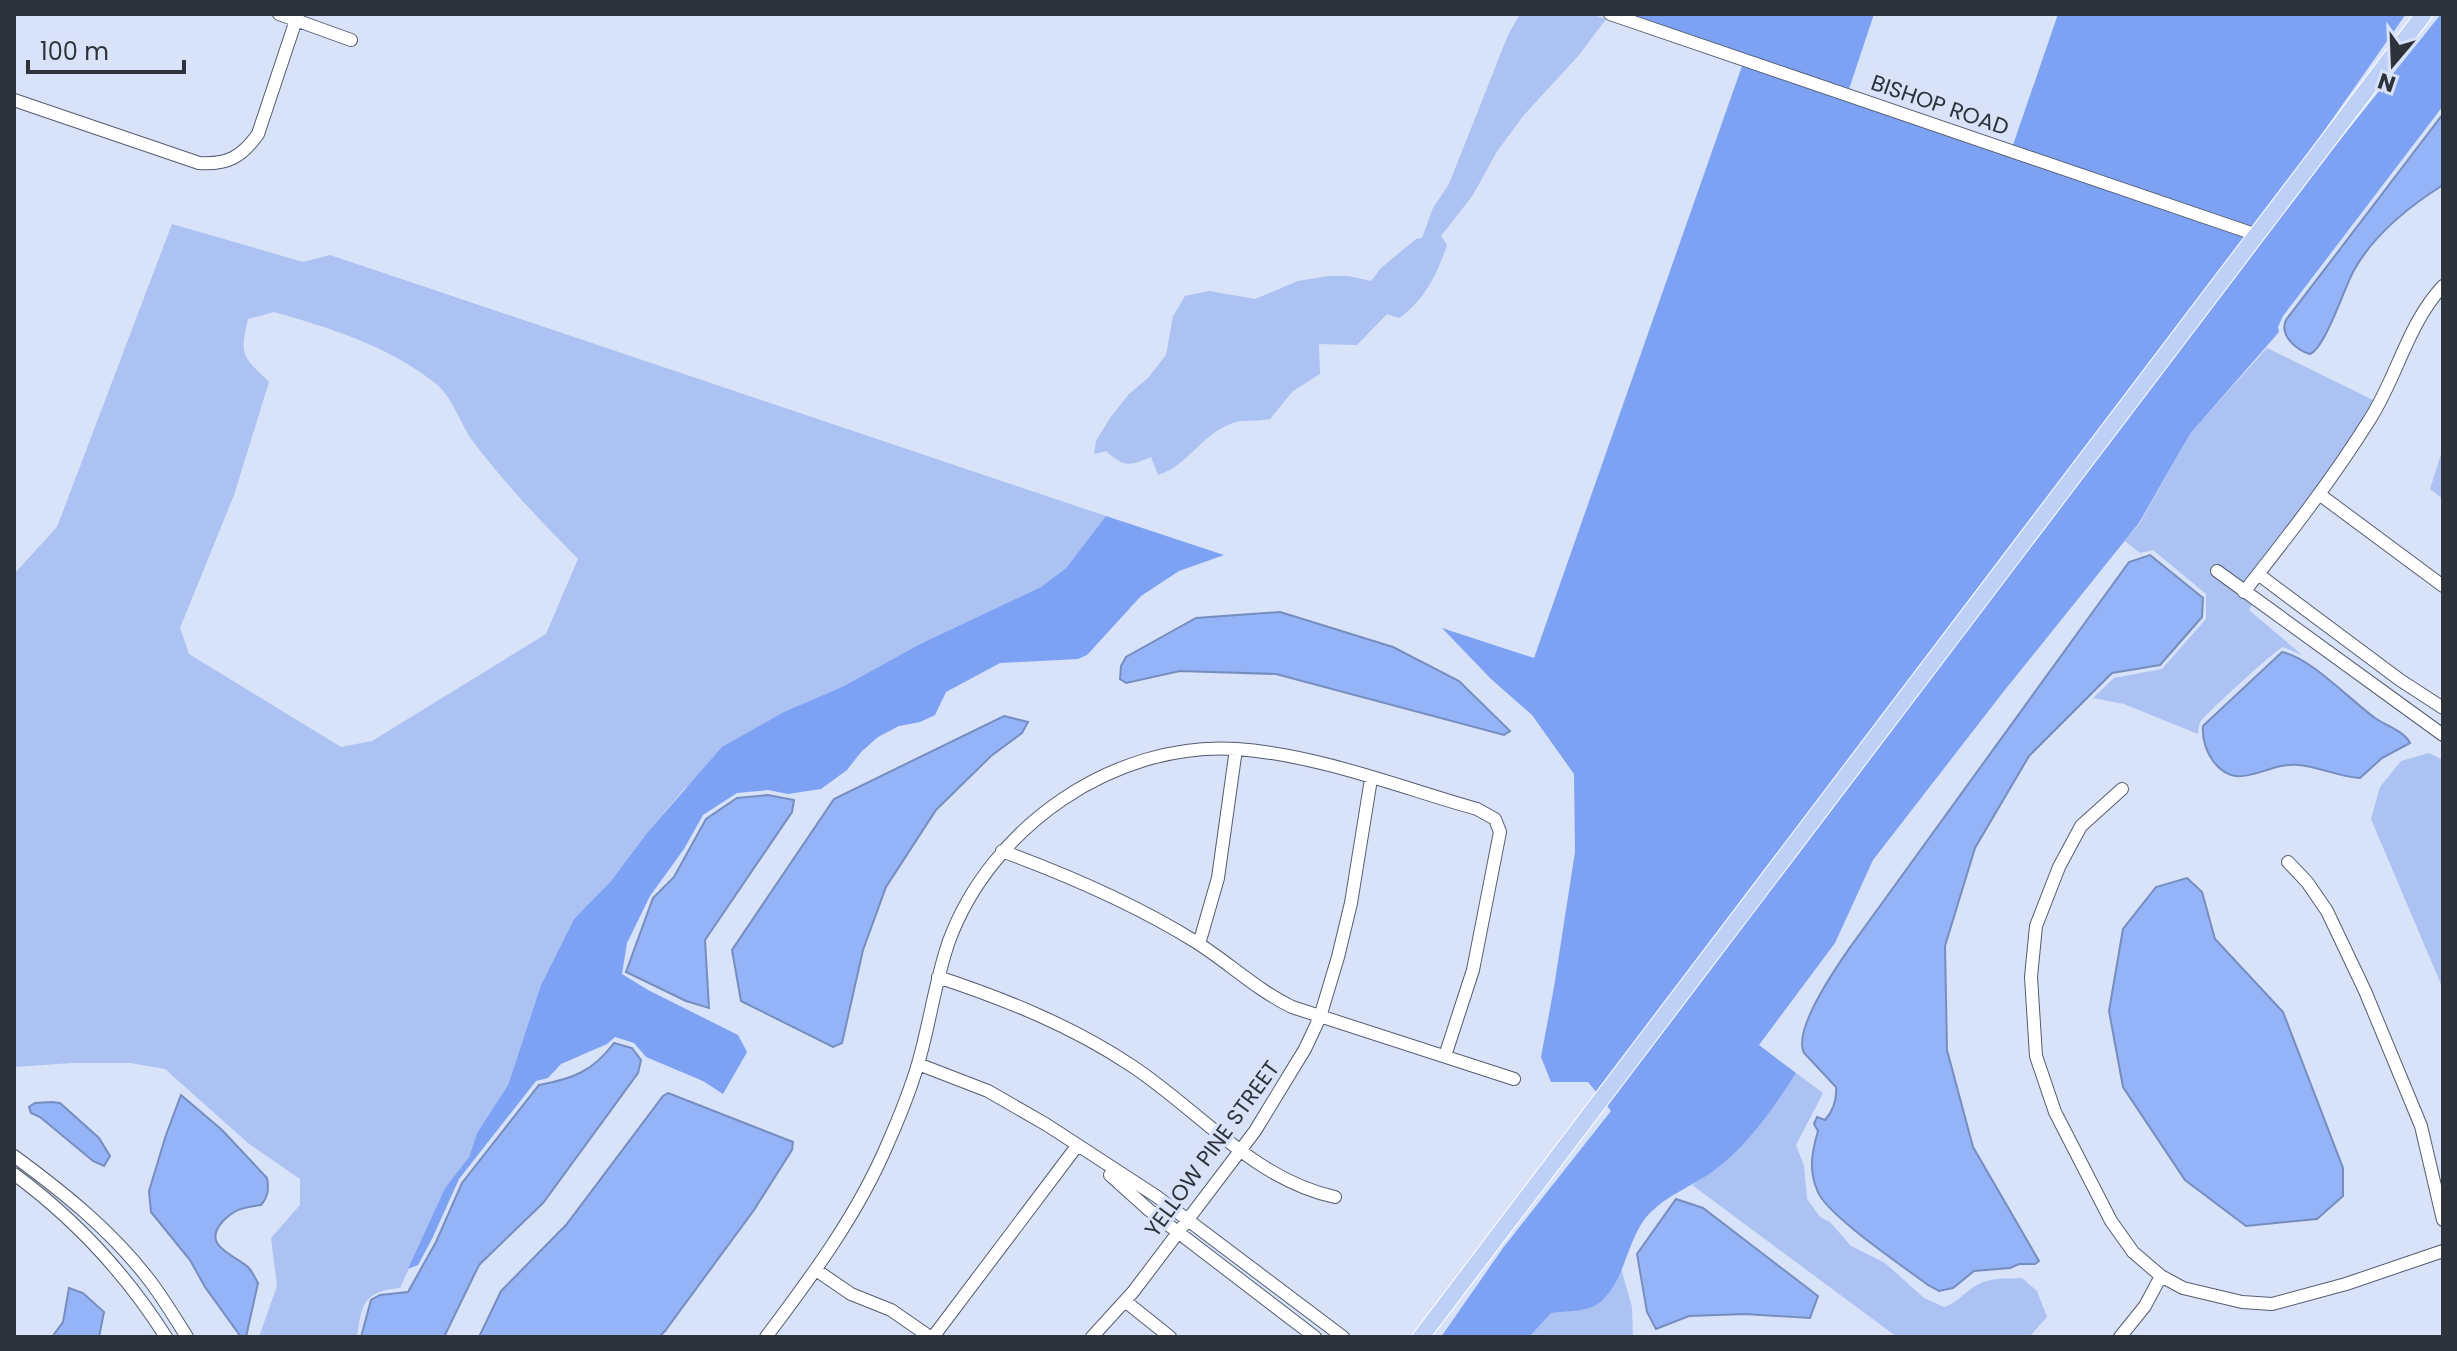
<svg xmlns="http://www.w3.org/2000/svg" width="2457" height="1351" font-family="Poppins,sans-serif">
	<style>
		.green { fill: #abc2f2; fill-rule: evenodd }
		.forest { fill: #7da2f4 }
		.water { fill: #95b4f7; stroke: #768dbf; stroke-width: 2 }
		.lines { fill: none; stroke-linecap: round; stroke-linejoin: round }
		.minor-casing { stroke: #545d6f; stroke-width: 14 }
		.major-casing { stroke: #fff; stroke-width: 18 }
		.minor { stroke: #fff; stroke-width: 12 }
		.major { stroke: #bfd0f7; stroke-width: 16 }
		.labels { text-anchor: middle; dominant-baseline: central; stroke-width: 7; stroke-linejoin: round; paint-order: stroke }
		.street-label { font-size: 22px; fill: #2e323b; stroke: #d8e2f8 }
	</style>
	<rect width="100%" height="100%" fill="#d8e2f8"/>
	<path class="green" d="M1520 14H1591L1606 19 1579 55 1523 116 1496 153 1473 195 1441 236 1447 245C1437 274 1425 300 1399 318L1387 314 1357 345 1319 344 1320 374 1293 391 1270 419C1258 422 1244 419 1233 423 1202 433 1188 466 1158 475L1151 457C1129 466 1125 468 1106 451L1094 454 1096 441 1110 418 1129 394 1148 378 1166 355 1173 316 1185 296 1209 291 1255 299 1298 281 1329 276H1348L1371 281 1381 268 1416 239 1422 238 1433 208 1449 184 1508 35Z
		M172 224 303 262 330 255 1106 516 1066 568 1041 587 920 644 842 687 684 789 647 833 611 881 574 919 541 985 508 1085 477 1133 469 1157 445 1188 400 1288C363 1292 362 1303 357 1337H259L277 1286 271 1238 300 1205V1179L248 1143 165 1069 130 1063H72L14 1067V574L57 527ZM274 312C331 328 388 346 435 383 452 396 460 423 472 440 504 483 541 521 578 559L546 634 372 741 341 747 189 654 180 628 234 495 269 382C243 356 239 357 248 319Z
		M2267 348 2375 401 2326 475 2243 584 2216 563 2209 572 2252 605 2249 610 2302 655 2283 647C2275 650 2208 712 2201 721 2198 726 2199 728 2198 734L2124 704 2093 698 2114 678 2162 669 2206 619V594L2153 550 2140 553 2125 541 2140 523 2190 434Z
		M2443 448V499L2430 489Z
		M2429 753 2443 760V989L2371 819 2380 787 2401 761Z
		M1796 1073 1823 1093 1796 1145 1804 1166 1807 1199 1820 1217 1830 1222 1851 1246 1885 1263 1924 1298 1944 1307C1959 1302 1964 1292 1977 1285 1990 1277 2007 1279 2022 1278L2037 1291 2047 1317 2029 1337H1897L1692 1185C1737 1156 1767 1118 1796 1073Z
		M1621 1268 1632 1307 1633 1337H1529L1551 1312 1577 1310 1614 1283Z"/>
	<path class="forest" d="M1628 14H1874L1849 89Z
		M2058 14H2406L2256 228 2013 145Z
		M2441 14H2443V106L2283 316 2278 327 2279 332 2190 434 2139 523 2004 691 1873 860 1835 943 1759 1045 1796 1073C1773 1109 1747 1147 1712 1172 1692 1186 1668 1195 1651 1212 1626 1236 1627 1281 1599 1303 1588 1312 1565 1311 1551 1313L1529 1337H1441L1503 1248 1611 1111 1605 1103 2262 237Z
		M1742 66 2248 238 1598 1094 1588 1082H1551L1541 1057 1554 987 1575 852 1574 774 1532 715 1491 679 1442 628 1534 658Z
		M1106 516 1224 555 1179 571 1141 596 1087 655 1078 659 1000 663 946 692 935 715 920 722 899 726 878 737 861 752 847 770 821 789 788 794 768 790 737 793 703 815 684 849 650 896 627 943 622 974 648 990 738 1035 747 1052 723 1094 703 1081 646 1057 634 1043 615 1037 607 1044 561 1064 548 1078 536 1081 459 1179 432 1239 418 1265 408 1269 445 1188 469 1157 477 1133 508 1085 541 985 574 919 611 881 647 833 722 747 784 712 842 687 920 644 1041 587 1066 568Z"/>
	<path class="water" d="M2443 114V185C2408 207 2373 235 2353 272 2344 289 2325 348 2310 354 2296 350 2279 335 2286 320Z
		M2150 555 2203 598 2202 617 2160 665 2112 673 2029 756 1975 848 1945 946 1947 1050 1973 1147 2039 1261 2035 1264H2019L2010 1268 1974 1271 1953 1288 1939 1291 1928 1285C1904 1267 1827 1215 1818 1192 1808 1170 1812 1152 1818 1131L1814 1124 1817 1117 1825 1120C1833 1111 1837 1099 1836 1087L1804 1053C1792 1030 1837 966 1851 946L2129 562Z
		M1280 612 1393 647 1459 681 1510 731 1504 735 1276 674 1180 671 1126 683 1120 679 1121 666 1126 657 1196 618Z
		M2282 652C2310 657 2351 701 2375 718 2387 726 2404 731 2410 743L2382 758 2360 778C2339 777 2320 767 2299 765 2266 761 2238 795 2213 761 2206 751 2202 738 2203 726Z
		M1004 716 1028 722 1022 733 991 756 936 810 886 887 863 950 842 1043 833 1047 741 1001 732 950 834 799Z
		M768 795 794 800 792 812 705 940 709 1008 686 1001 626 972 653 898 674 877 706 819 737 798Z
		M2187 878 2202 892 2215 939 2283 1012 2343 1168V1196L2317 1219 2246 1226 2185 1180 2123 1087 2109 1011 2123 929 2156 887Z
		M614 1043 632 1048 641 1060 638 1073 543 1203 479 1265 444 1337H361L371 1300 380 1295 408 1292 436 1242 462 1183 539 1085C573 1079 593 1071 614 1043Z
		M668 1093 793 1142 792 1150 754 1210 665 1331 659 1337H479L501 1291 566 1225 663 1096Z
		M181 1095 222 1130 267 1178C269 1189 268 1197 261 1205 243 1208 236 1208 223 1221 200 1246 235 1255 248 1267 252 1271 255 1278 258 1283L246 1337H241L205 1287 190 1260 151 1212 149 1191 166 1135Z
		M52 1102 60 1103 99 1138 110 1156 104 1166 93 1161 40 1117 31 1113 29 1107 35 1103Z
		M1676 1199 1703 1208 1818 1296 1810 1318 1745 1314 1689 1316 1656 1329 1647 1312 1637 1254Z
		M69 1288 83 1293 104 1312 99 1337H52L63 1322Z"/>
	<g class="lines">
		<defs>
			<path id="minor" d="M279 14 351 40
				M1610 14 2257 235
				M14 100 199 163C227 165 242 157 258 134L298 14
				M2319 494 2443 586
				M2217 571 2443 735
				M2258 574 2400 680 2443 708
				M2244 592C2288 536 2332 480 2370 419 2397 377 2408 323 2443 286
				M2122 789 2081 826 2059 867 2036 926 2031 977 2036 1056 2055 1112 2111 1221 2133 1252 2161 1276 2183 1288 2242 1302 2272 1304 2346 1284 2443 1251
				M1002 851C1070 876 1135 904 1196 942 1229 963 1257 990 1292 1007L1514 1079
				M2288 862 2307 882 2327 911 2365 991 2421 1126 2443 1220
				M1199 944 1218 878 1236 749
				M938 977C1007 1000 1072 1026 1132 1066 1200 1111 1253 1179 1335 1197
				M918 1064 988 1091 1047 1125 1156 1196 1343 1337
				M14 1156C63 1192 112 1231 150 1281 163 1298 175 1318 187 1337
				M14 1174C75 1219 126 1274 166 1337
				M1110 1175 1149 1210 1315 1337
				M816 1270 851 1294 891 1310 930 1337
				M1125 1301 1170 1337
				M766 1337C812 1276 858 1214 888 1143 899 1118 910 1091 918 1064 930 1023 935 981 949 941 991 827 1114 741 1237 749 1319 755 1399 787 1477 809L1495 819 1500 832 1473 970 1445 1056
				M933 1337 1077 1146
				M1092 1337 1133 1292 1255 1131 1305 1049 1320 1017 1338 957 1351 903 1371 779
				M2120 1337 2145 1306 2161 1276"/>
			<path id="major" d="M1421 1337 2424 14"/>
		</defs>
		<use href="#minor" class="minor-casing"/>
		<use href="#major" class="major-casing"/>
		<use href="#minor" class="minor"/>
		<use href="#major" class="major"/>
	</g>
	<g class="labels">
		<g class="street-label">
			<text transform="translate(1940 105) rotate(19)">BISHOP ROAD</text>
			<text transform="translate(1212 1149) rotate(-54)">YELLOW PINE STREET</text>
		</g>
	</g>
	<rect width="2457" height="1351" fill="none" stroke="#2e323b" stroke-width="32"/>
	<g transform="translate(2393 64) rotate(199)" stroke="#d8e2f8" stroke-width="6" paint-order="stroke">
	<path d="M0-6L14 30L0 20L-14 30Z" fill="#2e323b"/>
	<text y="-12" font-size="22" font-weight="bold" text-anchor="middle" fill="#2e323b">N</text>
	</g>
	<path d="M28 60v12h156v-12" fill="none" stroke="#2e323b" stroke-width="4"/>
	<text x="40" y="60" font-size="24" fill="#2e323b" stroke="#d8e2f8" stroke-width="6" paint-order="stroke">100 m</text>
</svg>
